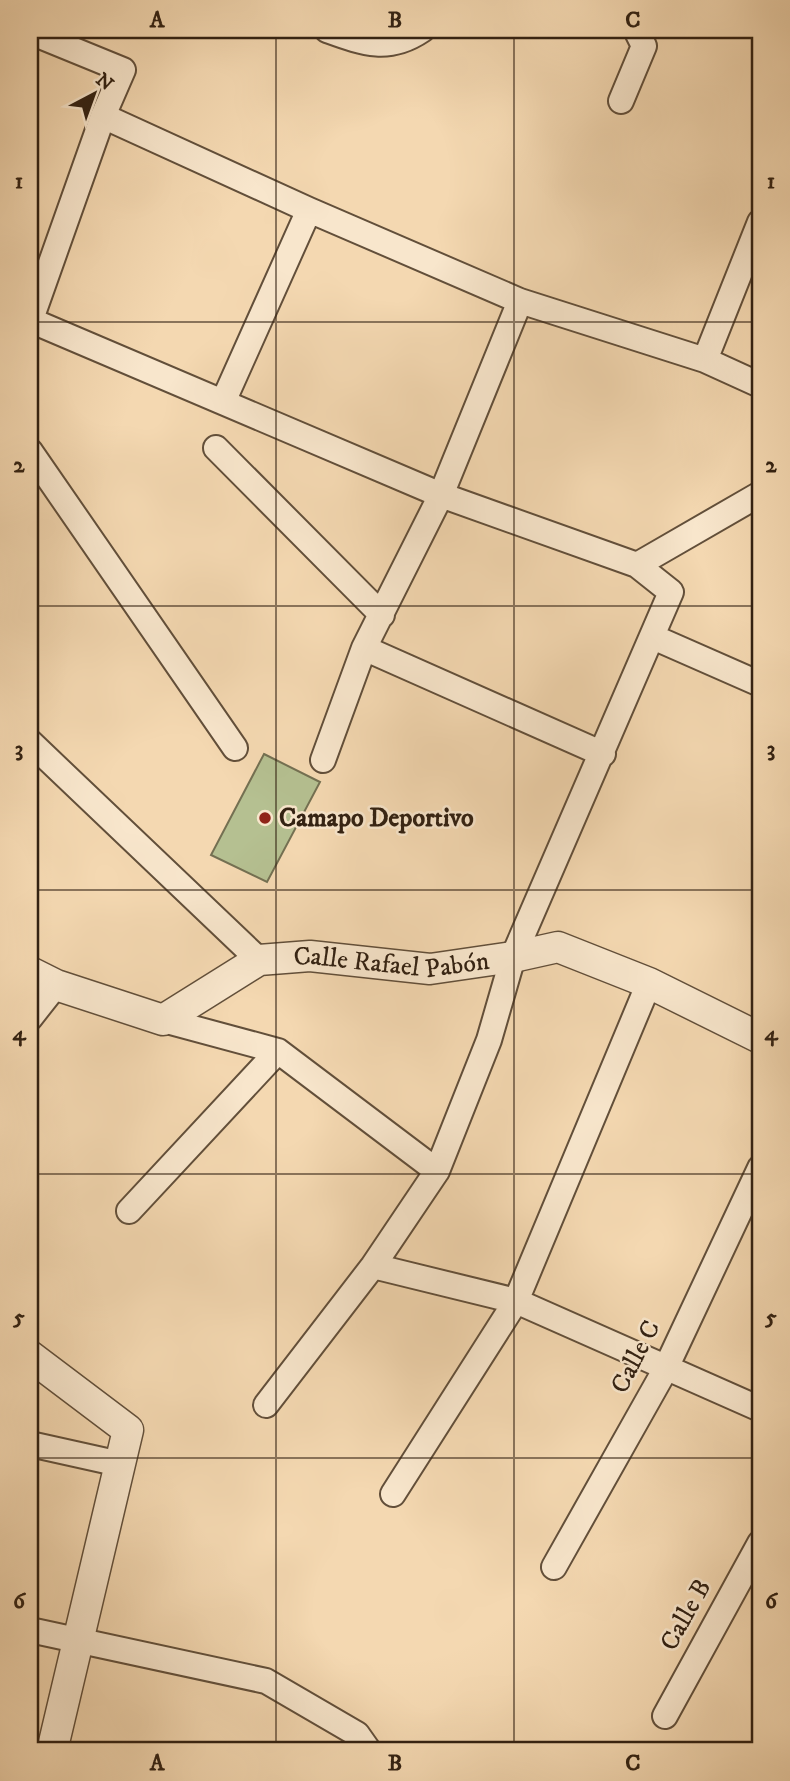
<svg xmlns="http://www.w3.org/2000/svg" width="790" height="1781" font-family="'IM FELL DW Pica',serif">
	<style>
		.green { fill: #b5c091; stroke: #747052; stroke-width: 2 }
		.lines { fill: none; stroke-linecap: round; stroke-linejoin: round }
		.minor-casing { stroke: #624f3a; stroke-width: 28 }
		.tertiary-casing { stroke: #624f3a; stroke-width: 33 }
		.minor { stroke: #f8e6cc; stroke-width: 24 }
		.tertiary { stroke: #f8e6cc; stroke-width: 30 }
		.grid { fill: none; stroke: #322112; stroke-width: 2; stroke-opacity: 0.55 }
		.poi-dot { fill: #8f2418; stroke: #f8e6cc; stroke-width: 2.5 }
		.labels { text-anchor: middle; dominant-baseline: central; stroke-width: 5; stroke-linejoin: round; paint-order: stroke }
		.poi-label { font-size: 26px; font-weight: bold; fill: #322112; stroke: #f8e6cc; text-anchor: start }
		.street-label { font-size: 26px; fill: #322112; stroke: #f8e6cc }
		.neatline { fill: none; stroke: #322112; stroke-width: 2.5 }
		.grid-label { font-size: 23px; text-anchor: middle; font-weight: bold; fill: #322112 }
	</style>
	<rect width="100%" height="100%" fill="#f4d8b1"/>
	<filter id="stains"><feTurbulence type="fractalNoise" baseFrequency=".00286" numOctaves="4"/><feColorMatrix values="0 0 0 0 .2 0 0 0 0 .09 0 0 0 0 .02 0 0 0 .5 -.17"/></filter>
	<radialGradient id="worn" r=".72"><stop offset=".6" stop-color="#630" stop-opacity="0"/><stop offset="1" stop-color="#630" stop-opacity=".3"/></radialGradient>
	<path class="green" d="M264 754 320 782 267 882 211 855Z"/>
	<g class="lines">
		<defs>
			<path id="minor" d="M327 30C363 43 388 53 422 30
				M30 32 123 70 103 116 309 210 520 301 705 360 760 222
				M621 101 644 46 636 30
				M30 320 441 495 637 565 760 494
				M30 322 103 116
				M705 360 760 385
				M223 402 309 210
				M216 448 382 615
				M30 451 235 748
				M653 637 760 684
				M364 648 603 754
				M30 742 259 960
				M323 760 364 648 441 495 520 301
				M30 1018 56 985
				M163 1020 278 1051 437 1171 373 1266 266 1405
				M437 1171 489 1040 513 957 671 592 637 565
				M129 1211 278 1051
				M373 1266 516 1301 760 1409
				M30 1444 120 1464
				M393 1494 516 1301 649 983
				M554 1567 665 1370 760 1168
				M30 1630 266 1681 357 1734 369 1751
				M665 1716 760 1543"/>
			<g id="tertiary">
				<path id="s1" d="M30 972 56 985 163 1020 259 960 310 956 430 969 513 957 558 947 649 983 760 1038"/>
				<path d="M30 1356 128 1430 52 1751"/>
			</g>
		</defs>
		<use href="#minor" class="minor-casing"/>
		<use href="#tertiary" class="tertiary-casing"/>
		<use href="#minor" class="minor"/>
		<use href="#tertiary" class="tertiary"/>
	</g>
	<path class="grid" d="M276 30V1751M514 30V1751M30 322H760M30 606H760M30 890H760M30 1174H760M30 1458H760"/>
	<circle class="poi-dot" cx="265" cy="818" r="7"/>
	<g class="labels">
		<g class="poi-label">
			<text x="279" y="818">Camapo Deportivo</text>
		</g>
		<g class="street-label">
			<text stroke="none"><textPath href="#s1" startOffset="388">Calle Rafael Pabón</textPath></text>
			<text transform="translate(636 1357) rotate(-63)">Calle C</text>
			<text transform="translate(686 1615) rotate(-61)">Calle B</text>
		</g>
	</g>
	<rect width="790" height="1781" fill="none" stroke="#f4d8b1" stroke-width="77"/>
	<g transform="translate(94 94) rotate(41)" stroke="#f8e6cc" stroke-width="5" paint-order="stroke">
	<path d="M0-5L12 26L0 18L-12 26Z" fill="#322112"/>
	<text y="-10" font-size="19" font-weight="bold" text-anchor="middle" fill="#322112">N</text>
	</g>
	<rect x="38" y="38" width="714" height="1704" class="neatline"/>
	<g class="grid-label">
		<text x="157" y="27">A</text>
		<text x="395" y="27">B</text>
		<text x="633" y="27">C</text>
		<text x="19" y="188">1</text>
		<text x="771" y="188">1</text>
		<text x="19" y="472">2</text>
		<text x="771" y="472">2</text>
		<text x="19" y="756">3</text>
		<text x="771" y="756">3</text>
		<text x="19" y="1040">4</text>
		<text x="771" y="1040">4</text>
		<text x="19" y="1324">5</text>
		<text x="771" y="1324">5</text>
		<text x="19" y="1608">6</text>
		<text x="771" y="1608">6</text>
		<text x="157" y="1770">A</text>
		<text x="395" y="1770">B</text>
		<text x="633" y="1770">C</text>
	</g>
	<rect width="100%" height="100%" filter="url(#stains)"/>
	<rect width="100%" height="100%" fill="url(#worn)"/>
</svg>
